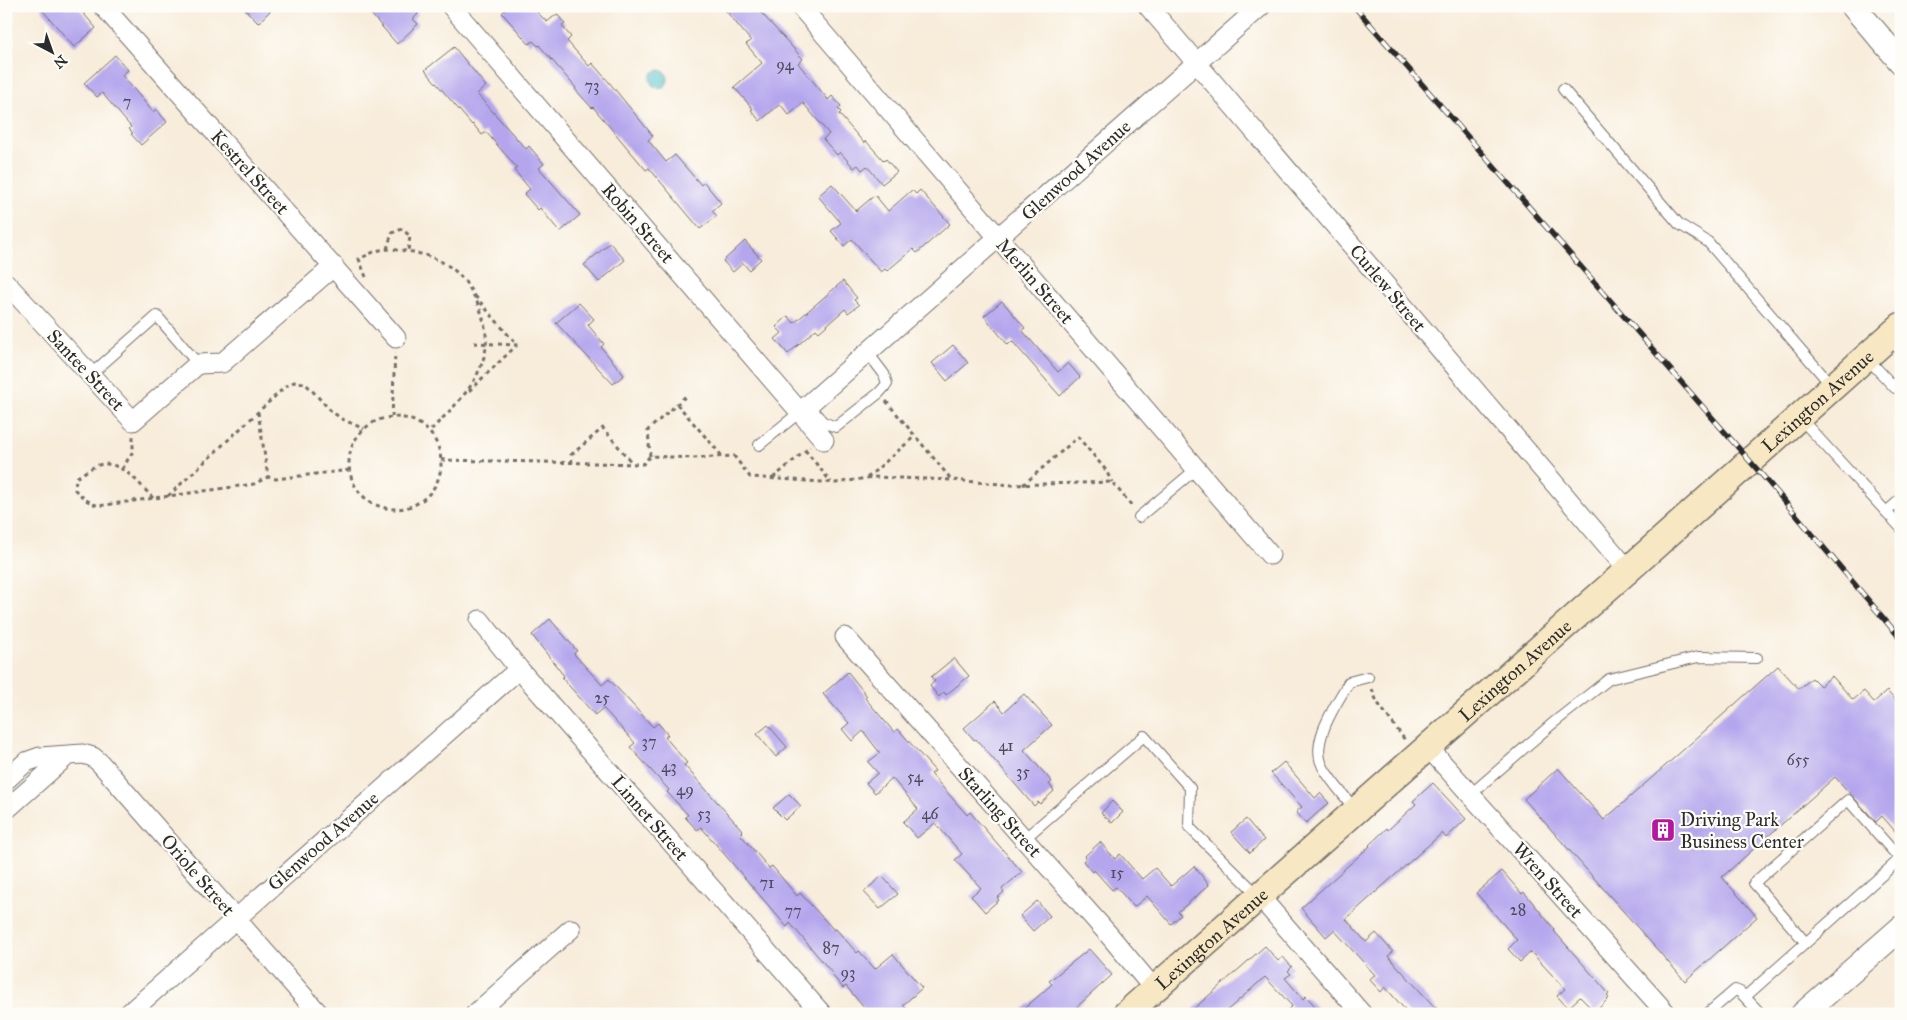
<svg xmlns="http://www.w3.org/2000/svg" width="1907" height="1020" font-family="'IM FELL Great Primer',serif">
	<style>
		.water { fill: #53c0cb; stroke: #3f767b }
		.building { fill: #b4a5ed }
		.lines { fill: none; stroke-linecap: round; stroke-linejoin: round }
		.service-casing { stroke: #736f68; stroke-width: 12 }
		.minor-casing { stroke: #736f68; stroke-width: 21 }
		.tertiary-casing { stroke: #736f68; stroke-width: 26 }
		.secondary-casing { stroke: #736f68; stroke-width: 29 }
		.path { stroke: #736f68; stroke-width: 3; stroke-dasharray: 4 4; stroke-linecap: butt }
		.service { stroke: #fff; stroke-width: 10 }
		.minor { stroke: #fff; stroke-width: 19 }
		.tertiary { stroke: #fff; stroke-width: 24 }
		.secondary { stroke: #f7e8c3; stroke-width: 26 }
		.rail-casing { stroke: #2b2b2b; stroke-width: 5.5 }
		.rail { stroke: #fdfcf7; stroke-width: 4; stroke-dasharray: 11; stroke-linecap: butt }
		.labels { text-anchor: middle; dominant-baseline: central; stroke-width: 4.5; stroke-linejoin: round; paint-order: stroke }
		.number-label { font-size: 16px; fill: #4d4a5c }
		.street-label { font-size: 19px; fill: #2b2b2b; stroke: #fdfcf7 }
		.poi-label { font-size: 19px; fill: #2b2b2b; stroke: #fdfcf7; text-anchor: start }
	</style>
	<rect width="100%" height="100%" fill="#fdfcf7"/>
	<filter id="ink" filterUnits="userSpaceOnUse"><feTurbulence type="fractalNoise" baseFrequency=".02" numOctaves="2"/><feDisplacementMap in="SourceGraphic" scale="10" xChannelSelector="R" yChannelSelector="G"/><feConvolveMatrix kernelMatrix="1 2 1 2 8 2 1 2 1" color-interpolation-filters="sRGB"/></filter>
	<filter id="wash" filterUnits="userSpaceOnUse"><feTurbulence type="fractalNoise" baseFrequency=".0096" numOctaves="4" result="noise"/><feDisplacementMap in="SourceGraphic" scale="20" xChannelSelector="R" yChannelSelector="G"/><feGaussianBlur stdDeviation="1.12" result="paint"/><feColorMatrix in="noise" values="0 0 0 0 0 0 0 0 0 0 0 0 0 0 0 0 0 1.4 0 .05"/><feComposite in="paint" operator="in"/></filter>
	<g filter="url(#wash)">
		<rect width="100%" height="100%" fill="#f8ecda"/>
		<path class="water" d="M650 79a9 9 0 1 1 18 0a9 9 0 1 1-18 0Z"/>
		<g id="blocks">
			<path class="building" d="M39 6H77L96 28 74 47Z
				M242 6H275L258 23Z
				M364 6H411L418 14 413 19 418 24 397 44Z
				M509 6H531L547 22 557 14 565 24 562 26 571 37 567 41 589 66 592 63 608 81 653 136 648 140 666 162 675 155 701 185 704 182 721 203 712 211 717 216 700 229 649 168 646 170 593 107 592 108 575 89 576 88 539 45 538 46 533 41 529 44 502 13Z
				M722 6H755L803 59 798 63 801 67 826 97 828 100 832 96 841 106 838 109 841 112 839 114 864 143 866 141 884 161 886 159 897 172 882 184 867 166 862 170 858 165 854 168 840 152 837 155 823 139 829 134 803 103 789 115 780 104 760 121 751 110 753 109 734 87 762 63 746 44 751 41Z
				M454 47 486 86 477 94 526 149 529 146 544 164 539 168 580 215 560 232 540 208 538 210 524 194 530 189 514 170 517 168 486 132 482 135 473 124 472 125 425 70Z
				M115 55 128 70 122 75 153 112 156 109 167 122 141 145 131 134 133 133 129 129 131 127 102 93 97 97 84 83Z
				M832 184 856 211 875 195 888 211 912 190 916 194 920 190 950 224 917 253 913 249 887 271 885 269 881 272 852 239 844 246 831 231 841 223 818 196Z
				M745 241 761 259 749 270 743 263 733 272 723 261Z
				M610 243 625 260 599 282 584 265Z
				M843 281 857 298 854 300 859 305 848 313 845 309 819 332 816 329 788 354 775 339 782 333 776 327 788 316 794 323Z
				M1002 301 1025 328 1022 330 1058 372 1068 363 1080 377 1060 396 1012 341 1008 345 984 316Z
				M579 303 594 319 588 325 604 344 601 347 624 375 613 384 556 323Z
				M953 345 968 363 947 381 932 363Z
				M550 619 577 651 574 653 575 655 602 685 609 679 653 727 658 723 668 735 665 737 687 763 684 765 743 831 740 834 769 868 772 866 797 896 800 893 834 930 836 929 857 953 859 951 875 969 893 954 922 988 903 1005 911 1014H869L846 986 843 988 832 975 833 974 790 923 787 927 701 827 697 830 685 817 688 815 667 792 669 790 630 747 635 743 603 708 595 715 562 678 564 676 532 635Z
				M954 658 969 676 946 695 944 692 939 697 930 686 935 681 931 677Z
				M1778 666 1799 689 1812 678 1820 686 1832 676 1853 700 1864 691 1874 702 1887 691 1901 707V838L1882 816 1876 822 1835 777 1722 877 1757 917 1685 981 1524 799 1558 768 1604 820Z
				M848 672 867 696 865 698 894 732 898 729 935 771 931 774 967 815 970 812 1022 872 1002 889 1004 892 997 898 999 900 985 912 971 896 981 888 955 860 962 854 935 823 917 838 903 822 918 809 892 778 875 793 866 783 878 773 868 762 880 753 863 731 852 741 842 729 849 723 823 694Z
				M1024 694 1052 725 1024 750 1052 782 1049 784 1054 791 1040 804 1038 802 1034 806 976 739 974 740 964 728 995 701 1004 712Z
				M768 725 787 747 776 757 757 734Z
				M1284 762 1315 798 1320 793 1329 803 1306 823 1296 812 1302 807 1271 773Z
				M1433 783 1466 819 1446 838 1442 833 1346 919 1366 942 1376 933 1393 952 1388 956 1441 1014H1409L1385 987 1381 992 1369 979 1375 975 1334 930 1326 937 1301 908 1370 846 1369 845 1387 828 1388 830 1416 804 1413 801Z
				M789 794 801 806 785 820 773 808Z
				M1112 801 1123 812 1112 823 1101 813Z
				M1246 819 1264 840 1250 853 1231 832Z
				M1100 842 1115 859 1120 854 1142 879 1155 868 1171 886 1194 866 1209 885 1178 912 1181 915 1171 924 1147 896 1134 907 1116 887 1112 890 1094 870 1092 872 1083 861 1086 858 1085 856Z
				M1502 871 1522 894 1524 892 1555 930 1554 931 1609 994 1607 996 1609 998 1595 1012 1580 997 1568 1008 1557 996 1565 989 1531 952 1520 962 1508 949 1517 940 1476 893Z
				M882 876 898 894 880 909 864 892Z
				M1037 901 1050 916 1033 931 1020 916Z
				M1265 946 1278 961 1283 957 1292 967 1288 971 1291 974 1285 978 1303 999 1306 996 1322 1014H1283L1292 1006 1265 977 1223 1014H1188Z
				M1089 949 1112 975 1069 1014H1018L1052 984 1049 981Z"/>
		</g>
	</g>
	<g filter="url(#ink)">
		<use href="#blocks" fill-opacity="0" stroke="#736f68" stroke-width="1"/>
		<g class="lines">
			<defs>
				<path id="service" d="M1563 89 1679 224 1708 242 1832 386
					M1889 338 1901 351
					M1866 357 1895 388 1901 383
					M90 375 157 316 198 364
					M808 405 823 422 836 427 879 393 887 384 884 374 868 353
					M1800 418 1901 528
					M759 445 800 412
					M1886 512 1901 499
					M1139 517 1196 469
					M1471 794 1552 724 1609 679 1698 657 1757 658
					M1355 810C1345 796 1331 782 1323 767 1309 742 1337 703 1349 682L1368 677
					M1024 839 1144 736 1190 788 1189 827 1259 896
					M1745 997 1900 859 1848 800 1754 883 1806 943
					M1707 1014 1735 990 1740 992 1761 1014"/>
				<path id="minor" d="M103 6 396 338
					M451 6 824 440
					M800 6 1270 555
					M1148 6 1628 570
					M6 283 133 421 198 364 222 363 334 266
					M800 412 1261 6
					M480 620 519 669 822 1014
					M845 637 1109 935 1154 989
					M1428 747 1667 1014
					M6 780 26 762 40 757 83 754 93 757 100 763 319 1014
					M6 810 68 755
					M1259 896 1362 1014
					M128 1014 519 669
					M475 1014 571 929"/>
				<path id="tertiary" d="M1853 6 1901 62
					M1803 1014 1901 928"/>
				<g id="secondary">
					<path id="s1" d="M1126 1014 1628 570 1901 326"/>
				</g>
			</defs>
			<use href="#service" class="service-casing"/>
			<use href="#minor" class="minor-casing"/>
			<use href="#tertiary" class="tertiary-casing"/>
			<use href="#secondary" class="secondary-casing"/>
			<path class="path" d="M387 249 392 233 402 229 410 236 408 251
				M366 277 359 259C366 256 372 252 380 250 388 248 398 250 406 251 446 257 467 274 481 312 486 327 489 344 483 360 474 390 450 410 429 432
				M475 296 517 345
				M474 343 517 345
				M469 391 517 345
				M886 401 951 479
				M677 404 722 456
				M258 412 268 477 276 479 349 470
				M392 417 395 353
				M349 463a46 46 0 1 1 92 0a46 46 0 1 1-92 0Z
				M805 450 831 482
				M650 456 648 430 686 396
				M441 460 643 464 650 456 693 458 734 456 750 477 836 483 873 477 952 480 1012 485 1112 482 1132 506
				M572 463 571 455 603 428 632 463
				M122 469C127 464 127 458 133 452V436
				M773 478 810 447
				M867 478 915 436
				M1023 485 1078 437 1105 469 1112 482
				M168 496 286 386 294 382 305 383 331 411 342 419 364 429
				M153 498C141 486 125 464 105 464 95 464 84 473 76 478L75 490 86 500 98 506 254 484 268 477
				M1372 689 1377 702 1405 740"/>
			<use href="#service" class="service"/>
			<use href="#minor" class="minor"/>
			<use href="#tertiary" class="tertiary"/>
			<use href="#secondary" class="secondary"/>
			<defs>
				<path id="rail" d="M1354 6 1769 483 1901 639"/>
			</defs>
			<use href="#rail" class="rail-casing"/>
			<use href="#rail" class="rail"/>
		</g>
	</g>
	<defs>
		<symbol id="building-square" viewBox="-11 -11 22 22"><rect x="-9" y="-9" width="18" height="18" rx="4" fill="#b5179e" stroke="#fdfcf7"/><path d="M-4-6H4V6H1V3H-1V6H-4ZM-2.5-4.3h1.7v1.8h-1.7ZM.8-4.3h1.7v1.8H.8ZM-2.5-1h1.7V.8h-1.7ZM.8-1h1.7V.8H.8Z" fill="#fff"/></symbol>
	</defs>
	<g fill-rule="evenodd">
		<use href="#building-square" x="1649" y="816" width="28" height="28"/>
	</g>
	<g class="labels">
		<g class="number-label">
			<text x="785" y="64">94</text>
			<text x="592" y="85">73</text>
			<text x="127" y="101">7</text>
			<text x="602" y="697">25</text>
			<text x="649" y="741">37</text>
			<text x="1006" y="745">41</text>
			<text x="1798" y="759">655</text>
			<text x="669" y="766">43</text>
			<text x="1023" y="771">35</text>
			<text x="915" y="776">54</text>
			<text x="685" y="789">49</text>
			<text x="704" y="813">53</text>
			<text x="930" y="813">46</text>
			<text x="1117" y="872">15</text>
			<text x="767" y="882">71</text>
			<text x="1518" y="909">28</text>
			<text x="793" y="910">77</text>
			<text x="831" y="947">87</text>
			<text x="848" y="972">93</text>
		</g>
		<g class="street-label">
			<text transform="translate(1076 170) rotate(-42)">Glenwood Avenue</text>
			<text transform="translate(250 172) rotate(48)">Kestrel Street</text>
			<text transform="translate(638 223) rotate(49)">Robin Street</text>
			<text transform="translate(1035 281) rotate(49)">Merlin Street</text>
			<text transform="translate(1388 288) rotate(50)">Curlew Street</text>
			<text transform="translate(86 370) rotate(47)">Santee Street</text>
			<text stroke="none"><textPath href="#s1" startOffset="924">Lexington Avenue</textPath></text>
			<text stroke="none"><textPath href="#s1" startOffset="519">Lexington Avenue</textPath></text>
			<text transform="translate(1000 812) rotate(48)">Starling Street</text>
			<text transform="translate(650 818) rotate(49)">Linnet Street</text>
			<text transform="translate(323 841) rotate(-41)">Glenwood Avenue</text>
			<text transform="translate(198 875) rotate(49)">Oriole Street</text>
			<text transform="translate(1548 880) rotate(48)">Wren Street</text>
			<text stroke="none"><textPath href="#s1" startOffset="114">Lexington Avenue</textPath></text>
		</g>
		<g class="poi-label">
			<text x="1680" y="819">Driving Park<tspan x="1680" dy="22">Business Center</tspan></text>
		</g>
	</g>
	<rect width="1907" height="1020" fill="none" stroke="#fdfcf7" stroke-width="25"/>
	<g transform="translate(52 52) rotate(139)" stroke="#fdfcf7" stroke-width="4" paint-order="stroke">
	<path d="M0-4L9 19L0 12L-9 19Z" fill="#2b2b2b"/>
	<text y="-8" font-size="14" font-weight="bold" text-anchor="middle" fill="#2b2b2b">N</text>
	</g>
</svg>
